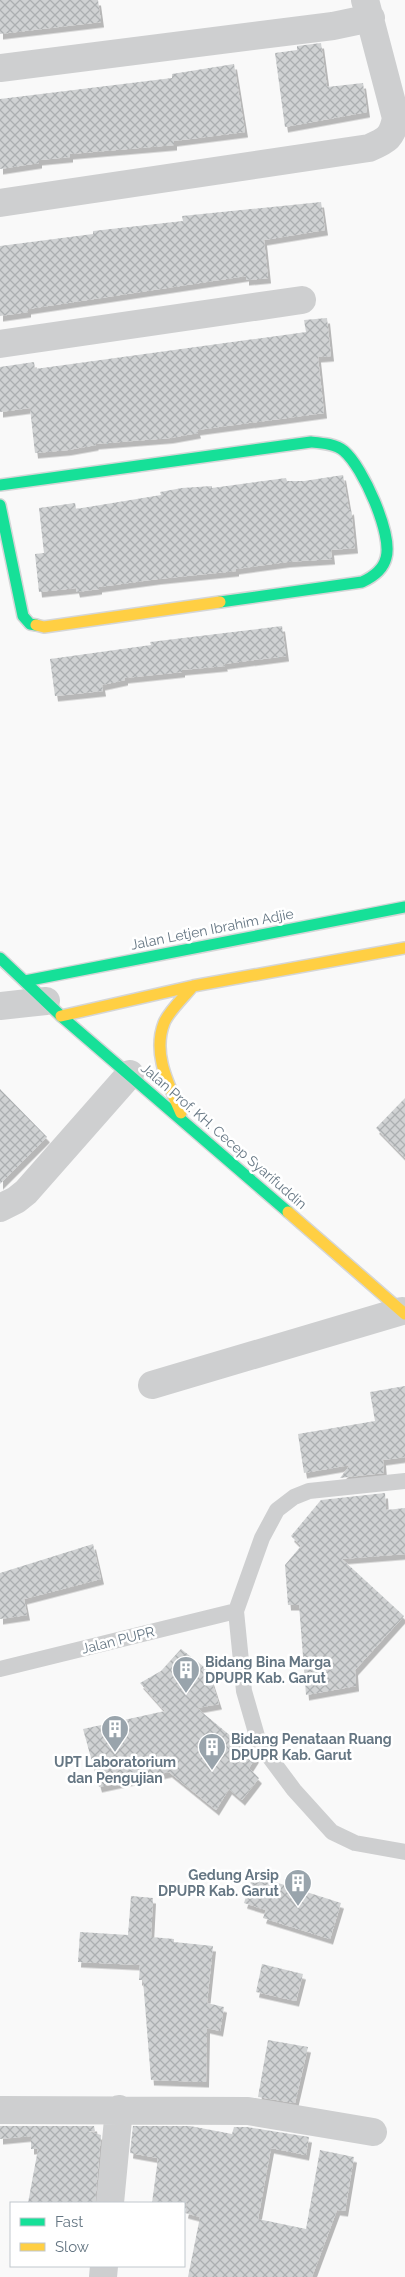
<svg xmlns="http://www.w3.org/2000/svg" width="405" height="2277" font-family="Raleway,sans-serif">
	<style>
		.building { fill: url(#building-cross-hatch); filter: url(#shadow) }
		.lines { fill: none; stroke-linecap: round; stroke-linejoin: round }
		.fast-casing { stroke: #d5d6d7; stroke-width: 14 }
		.slow-casing { stroke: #d5d6d7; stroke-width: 14 }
		.lane { stroke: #cecfd0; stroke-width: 16 }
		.street { stroke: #cecfd0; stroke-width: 28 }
		.fast { stroke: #16e098; stroke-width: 11 }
		.slow { stroke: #ffcf43; stroke-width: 11 }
		.labels { text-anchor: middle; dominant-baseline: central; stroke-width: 5; stroke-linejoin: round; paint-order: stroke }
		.street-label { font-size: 14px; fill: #657683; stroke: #fff }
		.poi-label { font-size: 14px; font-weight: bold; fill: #657683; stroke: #fff; text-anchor: start }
	</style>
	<defs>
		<pattern id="building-cross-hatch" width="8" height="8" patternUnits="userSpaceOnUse" patternTransform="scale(1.25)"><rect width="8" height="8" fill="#d0d2d3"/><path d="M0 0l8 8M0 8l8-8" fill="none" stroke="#acafb1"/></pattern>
		<filter id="shadow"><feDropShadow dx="3" dy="5.5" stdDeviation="0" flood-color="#0004"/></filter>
	</defs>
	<rect width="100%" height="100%" fill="#f9f9f9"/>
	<path class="building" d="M0 0H98L101 22 0 34Z
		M321 43 327 87 363 83 367 112 285 127 275 53 297 50V46Z
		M234 64 245 132 174 141V145L70 154V157L39 160V163L0 169V99L172 78V74Z
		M321 202 325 230 264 240 268 278 246 280V276L28 309V312L0 316V246L93 234V231L183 221 182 216Z
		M327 318 331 356 318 357 324 413 197 430 198 433 170 438 95 444 96 445 68 450 35 453 30 408 0 412V367L34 362 35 369 306 332 304 320Z
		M343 475 349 510 351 509 355 548 331 550 332 559 287 562 236 569V571L158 579 99 587V589L77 592 76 588 39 592 35 554 44 553 39 508 75 503 76 509 161 495 160 492 182 488 212 486V488L286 478 287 481H304Z
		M282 626 286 656 224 664 225 666 182 670V672L125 678V680L102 685 103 691 55 696 50 659 151 645 150 642Z
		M0 1089 47 1137 0 1184Z
		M405 1098V1158L376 1128Z
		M405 1386V1457L383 1460 384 1473 340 1478 350 1465 304 1473 298 1434 375 1421 370 1392Z
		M385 1493 386 1510 405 1508V1554L342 1559 404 1616 355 1670 356 1686 306 1695 299 1605H288L285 1565 301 1546 291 1536 321 1500Z
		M93 1544 101 1579 24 1599 27 1615 0 1619V1573Z
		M181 1649 208 1670 219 1704 197 1708 256 1757 249 1768 259 1778 242 1800 229 1789 216 1810 169 1772 99 1787 83 1729 165 1711 140 1683 161 1671Z
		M253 1875 341 1903 330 1939 263 1918 266 1910 244 1903Z
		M131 1896 153 1898 151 1937 174 1939V1942L213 1946 207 2003 224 2007 220 2031 207 2028 206 2082 151 2080 143 1980H139L140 1965 78 1962 80 1932 128 1935Z
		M262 1964 303 1974 296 2001 256 1992Z
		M268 2040 308 2047 295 2103 258 2097Z
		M0 2126H94L95 2131H88L101 2135 95 2203H28L38 2149H31V2136L0 2139Z
		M133 2126H190L232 2134 234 2127H247L309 2137 306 2155 271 2148 258 2219 306 2229 320 2150 354 2157 345 2211 337 2210 312 2277H188L200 2217 185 2213 187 2203H152L158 2158 130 2153Z"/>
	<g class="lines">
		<defs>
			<path id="fast" d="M0 485 311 442C322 443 336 444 344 451 363 467 393 535 386 558 383 570 373 577 362 582L220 602
				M0 505 23 616 30 624 36 625
				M0 958 61 1016 288 1212
				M25 981 405 907"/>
			<path id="slow" d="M36 625 44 627 220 602
				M61 1016 193 986 405 948
				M181 1113C169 1085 152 1054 164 1023 168 1012 185 996 193 986
				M288 1212 405 1314"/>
		</defs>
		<use href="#fast" class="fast-casing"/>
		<use href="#slow" class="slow-casing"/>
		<path class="lane" d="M405 1481 309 1491 294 1497 277 1510 262 1538 236 1611 244 1691 259 1743 294 1790 332 1832 355 1843 405 1852
			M0 1669 236 1611"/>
		<path class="street" d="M0 68 333 26 371 18
			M0 203 369 148C387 140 392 138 396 118L365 0
			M0 344 302 300
			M0 1006 46 1001
			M0 1208 16 1200 26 1192 130 1074
			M152 1385 402 1311
			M0 2110 248 2111 373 2132
			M110 2203 119 2109
			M103 2277 104 2266"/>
		<use href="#fast" class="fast"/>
		<use href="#slow" class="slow"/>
	</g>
	<defs>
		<symbol id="building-pin" viewBox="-11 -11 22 30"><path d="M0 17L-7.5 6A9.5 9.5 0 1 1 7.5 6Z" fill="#99a4ac" stroke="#fff"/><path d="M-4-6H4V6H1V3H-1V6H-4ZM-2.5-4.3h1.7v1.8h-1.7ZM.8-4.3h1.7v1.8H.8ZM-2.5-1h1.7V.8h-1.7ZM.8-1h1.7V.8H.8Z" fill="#fff"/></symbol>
	</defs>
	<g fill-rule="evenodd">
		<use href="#building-pin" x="170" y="1654" width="32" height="43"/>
		<use href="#building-pin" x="99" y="1713" width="32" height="43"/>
		<use href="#building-pin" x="196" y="1731" width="32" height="43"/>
		<use href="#building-pin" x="282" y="1867" width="32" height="43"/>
	</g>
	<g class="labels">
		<g class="street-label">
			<text transform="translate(212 929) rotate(-11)">Jalan Letjen Ibrahim Adjie</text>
			<text transform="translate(224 1136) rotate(41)">Jalan Prof. KH. Cecep Syarifuddin</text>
			<text transform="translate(118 1640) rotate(-14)">Jalan PUPR</text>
		</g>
		<g class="poi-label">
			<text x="205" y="1662">Bidang Bina Marga<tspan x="205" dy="16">DPUPR Kab. Garut</tspan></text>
			<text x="231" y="1739">Bidang Penataan Ruang<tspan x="231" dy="16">DPUPR Kab. Garut</tspan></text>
			<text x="115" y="1762" text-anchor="middle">UPT Laboratorium<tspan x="115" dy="16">dan Pengujian</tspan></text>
			<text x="279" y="1875" text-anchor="end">Gedung Arsip<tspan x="279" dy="16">DPUPR Kab. Garut</tspan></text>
		</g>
	</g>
	<rect x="10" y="2202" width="175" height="65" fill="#ffffff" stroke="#c1c8cd"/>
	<rect x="20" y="2218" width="25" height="8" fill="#16e098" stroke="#c1c8cd"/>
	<text x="55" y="2227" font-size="15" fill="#657683">Fast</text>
	<rect x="20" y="2243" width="25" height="8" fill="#ffcf43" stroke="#c1c8cd"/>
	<text x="55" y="2252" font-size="15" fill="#657683">Slow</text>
</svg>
